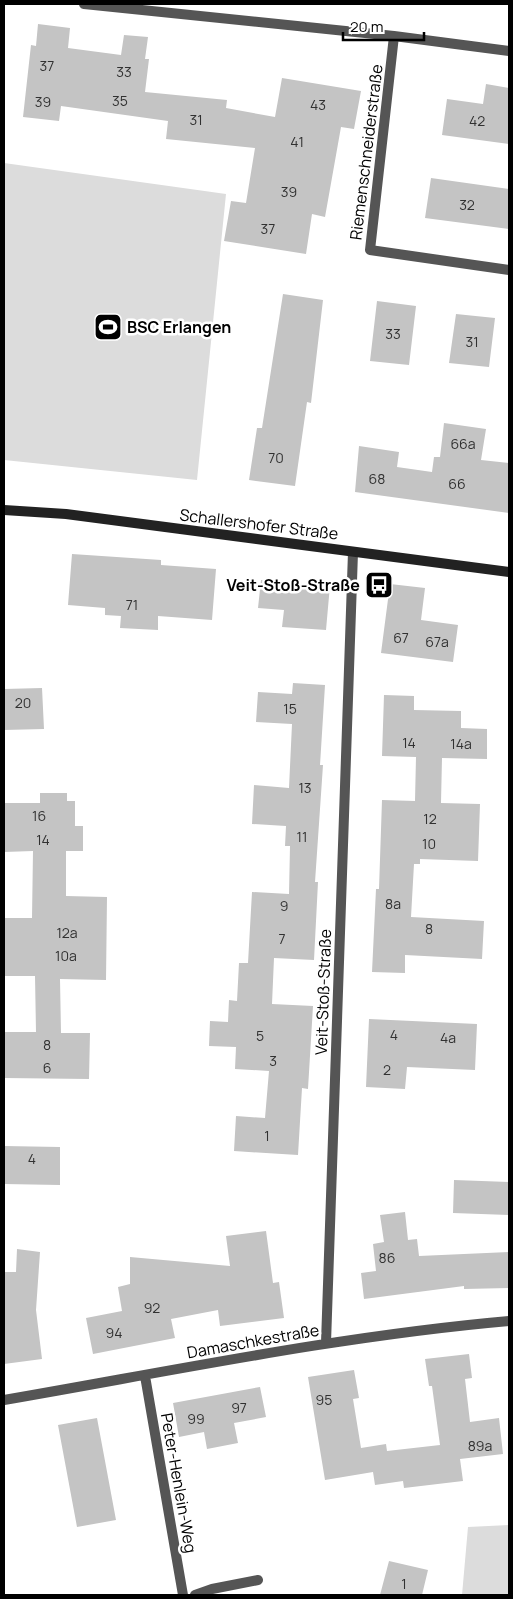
<svg xmlns="http://www.w3.org/2000/svg" width="513" height="1599" font-family="Manrope,sans-serif">
	<style>
		.green { fill: #dcdcdc }
		.building { fill: #c4c4c4 }
		.lines { fill: none; stroke-linecap: round; stroke-linejoin: round }
		.street { stroke: #555; stroke-width: 10 }
		.secondary { stroke: #222; stroke-width: 10 }
		.labels { text-anchor: middle; dominant-baseline: central; stroke-width: 5; stroke-linejoin: round; paint-order: stroke }
		.number-label { font-size: 14px; fill: #313131 }
		.street-label { font-size: 16px; fill: #000; stroke: #fff }
		.poi-label { font-size: 16px; font-weight: bold; fill: #000; stroke: #fff; text-anchor: start }
	</style>
	<rect width="100%" height="100%" fill="#fff"/>
	<path class="green" d="M4 163 226 194 197 480 4 460Z
		M509 1525V1595H462L468 1527Z"/>
	<path class="building" d="M38 24 70 28 68 48 121 55 124 35 148 37 145 59H149L145 92 227 100 226 108 275 117 282 78 361 91 354 129 341 127 325 217 312 214 306 254 224 241 231 201 246 203 255 148 166 139 168 121 61 106 59 121 23 117 31 45 36 46Z
		M486 84 509 88V144L442 135 447 99 483 104Z
		M431 178 509 189V229L425 218Z
		M283 294 323 300 311 403 307 402 295 486 249 480 257 428H262Z
		M377 301 416 306 409 365 370 361Z
		M456 314 495 318 489 367 449 363Z
		M444 423 486 429 481 460 509 463V513L355 492 359 446 399 452 397 467 432 472 434 457H440Z
		M72 554 161 560V565L216 569 212 620 158 616V630L120 628 121 616 105 615V608L68 605Z
		M261 580 330 585 326 630 282 627 284 610 258 608Z
		M390 584 425 588 421 620 458 625 453 662 381 653Z
		M293 683 325 685 320 765H323L315 882H318L314 960 274 958 272 1004 313 1006 308 1089 302 1088 298 1155 234 1151 236 1116 265 1118 269 1071 235 1069 236 1047 209 1046 210 1021 228 1022 229 1000 237 1001 239 963H248L252 892 289 894 290 846H285L286 826 252 824 254 785 289 788 292 724 256 722 258 692 292 694Z
		M42 688 44 729 4 730V689Z
		M384 695 414 696V710L461 711V728L487 729V759L442 758 441 803 480 804 478 861 420 859V864H414L411 917 484 921 482 959 405 955V973L372 972 376 889H379L382 800 415 801 416 757 382 756Z
		M40 793H67V801H75V826H83V851H66V896L107 897 106 980 60 979 61 1033H90L89 1079 4 1078V1032H36L35 976H4V918H32L33 851 4 852V803H40Z
		M369 1019 477 1024 475 1070 407 1067 405 1089 366 1087Z
		M4 1146 60 1147V1185L4 1184Z
		M454 1180 509 1182V1215L453 1213Z
		M405 1212 408 1240 417 1239 419 1256 509 1252V1288L464 1289V1286L364 1299 361 1273 376 1271 373 1244 384 1242 380 1215Z
		M266 1231 273 1283 279 1282 284 1318 220 1326 218 1310 171 1319 175 1338 93 1354 86 1318 122 1311 118 1287 130 1284V1257L230 1266 226 1236Z
		M17 1249 40 1252 36 1310 42 1359 4 1364V1272H16Z
		M469 1354 472 1378 465 1379 470 1422 499 1418 503 1454 460 1459 463 1481 404 1488 403 1481 375 1485 373 1472 325 1480 308 1377 354 1370 359 1398 353 1399 361 1448 386 1444 387 1451 440 1445 432 1386H429L425 1359Z
		M260 1387 266 1417 234 1423 238 1443 207 1449 204 1432 179 1437 173 1403Z
		M97 1418 116 1520 77 1527 58 1425Z
		M389 1561 428 1570 422 1595H380Z"/>
	<g class="lines">
		<path class="street" d="M84 4 394 36 509 51
			M394 36 370 250 509 270
			M326 1343 353 552
			M145 1376 183 1595
			M4 1400C172 1371 339 1336 509 1321
			M195 1595 212 1589 258 1580"/>
		<path class="secondary" d="M4 510 66 514 509 572"/>
	</g>
	<defs>
		<symbol id="stadium-square" viewBox="-11 -11 22 22"><rect x="-9" y="-9" width="18" height="18" rx="4" fill="#000" stroke="#fff"/><path d="M0-5a6.5 5 0 1 0 0 10a6.5 5 0 1 0 0-10ZM-3.5-1.8h7v3.6h-7Z" fill="#fff"/></symbol>
		<symbol id="bus-square" viewBox="-11 -11 22 22"><rect x="-9" y="-9" width="18" height="18" rx="4" fill="#000" stroke="#fff"/><path d="M-5-6H5V4H4V6H2V4H-2V6H-4V4H-5ZM-3.5-4V0h7V-4ZM-3.5 1.2v1.5H-2V1.2ZM2 1.2v1.5H3.5V1.2Z" fill="#fff"/></symbol>
	</defs>
	<g fill-rule="evenodd">
		<use href="#stadium-square" x="92" y="311" width="32" height="32"/>
		<use href="#bus-square" x="363" y="569" width="32" height="32"/>
	</g>
	<g class="labels">
		<g class="number-label">
			<text x="47" y="65">37</text>
			<text x="124" y="71">33</text>
			<text x="120" y="100">35</text>
			<text x="43" y="101">39</text>
			<text x="318" y="104">43</text>
			<text x="196" y="119">31</text>
			<text x="477" y="120">42</text>
			<text x="297" y="141">41</text>
			<text x="289" y="191">39</text>
			<text x="467" y="204">32</text>
			<text x="268" y="228">37</text>
			<text x="393" y="333">33</text>
			<text x="472" y="341">31</text>
			<text x="463" y="443">66a</text>
			<text x="276" y="457">70</text>
			<text x="377" y="478">68</text>
			<text x="457" y="483">66</text>
			<text x="132" y="604">71</text>
			<text x="401" y="637">67</text>
			<text x="437" y="641">67a</text>
			<text x="23" y="702">20</text>
			<text x="290" y="708">15</text>
			<text x="409" y="742">14</text>
			<text x="461" y="743">14a</text>
			<text x="305" y="787">13</text>
			<text x="39" y="815">16</text>
			<text x="430" y="818">12</text>
			<text x="302" y="836">11</text>
			<text x="43" y="839">14</text>
			<text x="429" y="843">10</text>
			<text x="393" y="903">8a</text>
			<text x="284" y="905">9</text>
			<text x="429" y="928">8</text>
			<text x="67" y="932">12a</text>
			<text x="282" y="938">7</text>
			<text x="66" y="955">10a</text>
			<text x="394" y="1034">4</text>
			<text x="260" y="1035">5</text>
			<text x="448" y="1037">4a</text>
			<text x="47" y="1044">8</text>
			<text x="273" y="1060">3</text>
			<text x="47" y="1067">6</text>
			<text x="387" y="1069">2</text>
			<text x="267" y="1135">1</text>
			<text x="32" y="1158">4</text>
			<text x="387" y="1257">86</text>
			<text x="152" y="1307">92</text>
			<text x="114" y="1332">94</text>
			<text x="324" y="1399">95</text>
			<text x="239" y="1407">97</text>
			<text x="196" y="1418">99</text>
			<text x="480" y="1445">89a</text>
			<text x="404" y="1583">1</text>
		</g>
		<g class="street-label">
			<text transform="translate(366 152) rotate(-83)">Riemenschneiderstraße</text>
			<text transform="translate(259 524) rotate(7)">Schallershofer Straße</text>
			<text transform="translate(323 992) rotate(-88)">Veit-Stoß-Straße</text>
			<text transform="translate(253 1341) rotate(-10)">Damaschkestraße</text>
			<text transform="translate(179 1483) rotate(80)">Peter-Henlein-Weg</text>
		</g>
		<g class="poi-label">
			<text x="127" y="327">BSC Erlangen</text>
			<text x="360" y="585" text-anchor="end">Veit-Stoß-Straße</text>
		</g>
	</g>
	<rect width="513" height="1599" fill="none" stroke="#000000" stroke-width="10"/>
	<path d="M343 32v8h81v-8" fill="none" stroke="#000000" stroke-width="2.5"/>
	<text x="350" y="32" font-size="15" fill="#000000" stroke="#ffffff" stroke-width="4" paint-order="stroke">20 m</text>
</svg>
